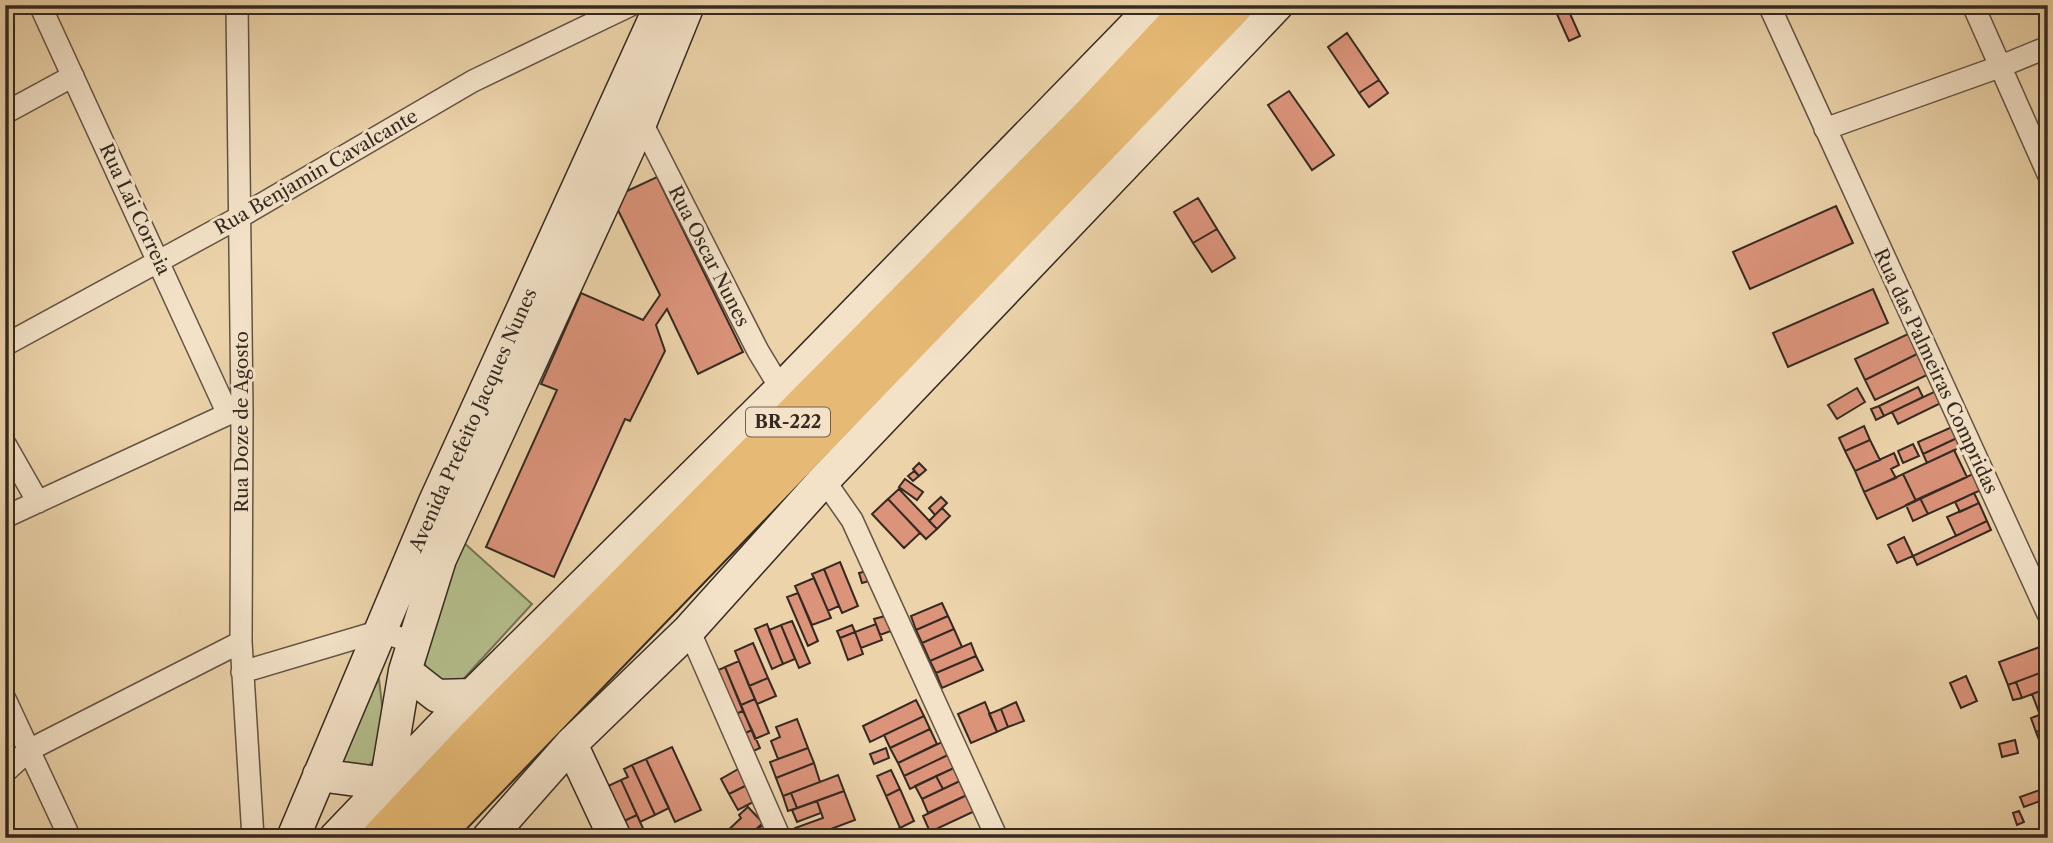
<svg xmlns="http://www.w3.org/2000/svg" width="2053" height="843" font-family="'Libre Caslon Text',serif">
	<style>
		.green { fill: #b4bd8b; stroke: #747456; stroke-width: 2 }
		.building { fill: #db937a; stroke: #352a22; stroke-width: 2 }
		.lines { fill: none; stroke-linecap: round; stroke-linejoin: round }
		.street-casing { stroke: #635444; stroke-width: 24 }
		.secondary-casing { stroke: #352a22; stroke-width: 35 }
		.highway-casing { stroke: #352a22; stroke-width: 42 }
		.street { stroke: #f3e2c8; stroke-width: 21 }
		.secondary { stroke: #f3e2c8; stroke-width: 32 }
		.highway { stroke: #e6ba75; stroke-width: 38 }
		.labels { text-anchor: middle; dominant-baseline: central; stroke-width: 6; stroke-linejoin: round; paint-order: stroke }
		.shield { fill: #f3e2c8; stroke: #6e6154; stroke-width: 2 }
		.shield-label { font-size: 18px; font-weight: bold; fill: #352a22 }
		.street-label { font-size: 19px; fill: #352a22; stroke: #f3e2c8 }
	</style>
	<rect width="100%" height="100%" fill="#ecd3aa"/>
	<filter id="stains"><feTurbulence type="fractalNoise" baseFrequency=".00286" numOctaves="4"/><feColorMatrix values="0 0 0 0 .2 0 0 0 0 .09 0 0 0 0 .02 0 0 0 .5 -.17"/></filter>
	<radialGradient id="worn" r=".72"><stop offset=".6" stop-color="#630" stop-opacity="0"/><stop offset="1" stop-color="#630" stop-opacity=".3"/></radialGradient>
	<path class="green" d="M463 542 532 604 457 686 427 674 422 649Z
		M379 679 387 748 361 773 329 771Z"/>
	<path class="building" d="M1567 7 1580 36 1569 41 1556 12Z
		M1347 33 1379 80 1359 93 1328 47Z
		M1379 80 1388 93 1369 107 1359 93Z
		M1289 91 1334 155 1312 170 1268 105Z
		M657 177 743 352 698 374 667 309 656 325 665 351 630 421 625 419 554 577 486 547 557 390 541 384 581 293 643 320 660 295 612 198Z
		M1198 198 1217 229 1193 243 1174 212Z
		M1836 206 1853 243 1750 289 1733 252Z
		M1217 229 1235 258 1212 272 1193 243Z
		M1873 289 1888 323 1788 367 1773 333Z
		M1910 333 1919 353 1865 380 1855 359Z
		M1919 353 1929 374 1875 400 1865 380Z
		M1918 387 1923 397 1884 416 1879 406Z
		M1857 388 1865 402 1837 419 1828 405Z
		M1938 390 1943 402 1898 424 1892 412Z
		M1879 406 1884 416 1876 420 1871 409Z
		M1864 426 1870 440 1845 451 1839 438Z
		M1952 427 1957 438 1923 454 1918 442Z
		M1957 438 1961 447 1927 463 1923 454Z
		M1870 440 1880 460 1855 471 1845 451Z
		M1913 444 1919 456 1903 463 1898 451Z
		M1954 450 1967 477 1916 501 1903 474Z
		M1894 453 1899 465 1891 469 1896 478 1864 492 1855 471Z
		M919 463 926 470 919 476 913 469Z
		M914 471 919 476 913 481 908 476Z
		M1903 474 1916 501 1877 519 1864 492Z
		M1973 474 1981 490 1928 514 1920 498Z
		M905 479 923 492 917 500 899 487Z
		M899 489 937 529 926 539 888 499Z
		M1974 493 1979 503 1960 512 1955 502Z
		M941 497 947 503 935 515 929 508Z
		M1920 498 1928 514 1913 521 1906 505Z
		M888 499 920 533 904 548 872 514Z
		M1979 503 1987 521 1956 536 1947 517Z
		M942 508 950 516 937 529 929 521Z
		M1987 521 1991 530 1917 565 1913 556Z
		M1904 537 1913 556 1897 563 1888 545Z
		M840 562 858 606 842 613 824 569Z
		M824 569 839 606 828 611 812 574Z
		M867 571 869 581 862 583 859 573Z
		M814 578 831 618 812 625 795 586Z
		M798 593 818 641 808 646 787 597Z
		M942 603 948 616 916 630 911 616Z
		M885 616 891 631 880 635 874 619Z
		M948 616 954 629 922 643 916 630Z
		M792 621 810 663 799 668 781 625Z
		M767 624 783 664 772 669 755 629Z
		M876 624 882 640 861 648 855 632Z
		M781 625 795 659 783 664 769 630Z
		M852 625 855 632 840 638 837 631Z
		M954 629 962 647 930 661 922 643Z
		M855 632 863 654 848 660 840 638Z
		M753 643 768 678 749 686 735 651Z
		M971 643 976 656 936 673 930 661Z
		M2048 644V670L2008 685 1999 662Z
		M976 656 983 670 942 688 936 673Z
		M739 661 755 699 741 705 725 667Z
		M725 667 743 711 733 715 714 672Z
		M2048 670V688L2022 698 2016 682Z
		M1966 676 1977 701 1961 708 1950 683Z
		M768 678 776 696 757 704 749 686Z
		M2016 682 2022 698 2013 700 2008 685Z
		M2048 688V712L2040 715 2032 694Z
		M755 699 769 733 755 739 741 705Z
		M916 700 924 716 870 742 863 726Z
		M985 702 997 732 971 743 958 714Z
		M1016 702 1024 721 1008 727 1001 709Z
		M1001 709 1008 727 997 732 989 714Z
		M743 711 752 730 741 735 733 715Z
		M2048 712V728L2036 732 2031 718Z
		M924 716 930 729 890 748 884 735Z
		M797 719 808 748 778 759 771 741 780 737 776 727Z
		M2048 728V742L2041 745 2036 732Z
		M930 729 937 744 898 763 890 748Z
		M752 730 760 748 749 753 741 735Z
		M2015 740 2018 753 2002 757 1999 744Z
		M944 741 950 754 904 776 898 763Z
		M672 747 701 810 675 822 646 759Z
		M808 748 814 763 776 778 770 762Z
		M886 748 889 758 874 764 870 754Z
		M950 754 956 767 910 789 904 776Z
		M646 759 669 808 655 815 632 765Z
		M814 763 820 782 783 796 776 778Z
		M632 765 655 815 640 822 621 780 628 777 624 769Z
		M956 767 962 780 943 789 936 776Z
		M740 768 749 784 729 794 721 779Z
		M891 770 900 789 886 796 877 776Z
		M838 775 844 791 797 808 791 793Z
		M936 776 943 789 922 799 915 786Z
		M621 780 637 815 624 821 608 786Z
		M962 780 969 794 928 813 922 799Z
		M749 784 757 800 738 810 729 794Z
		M2048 787V798L2024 807 2020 797Z
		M900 789 914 821 900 828 886 796Z
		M844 791 855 820 807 838H799L795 828 823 818 817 801Z
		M791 793 797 808 788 811 783 796Z
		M969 794 977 810 930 832 923 816Z
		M817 801 821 813 797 822 792 810Z
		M748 807 763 823 746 838H723L722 836 741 818 739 815Z
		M2019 811 2024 822 2017 825 2013 813Z
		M637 815 646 835 632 838 624 821Z
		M762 825 772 834 768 838H749Z
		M900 828 904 838H889L887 833Z
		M708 830 716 838H701Z"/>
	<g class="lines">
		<defs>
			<path id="street" d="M40 5 228 414
				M237 5 242 411 241 642 253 838
				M1769 5 2048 614
				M1973 5 2048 174
				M5 113 73 76
				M634 118 641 121 758 351 781 389
				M1825 129 1999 67 2048 47
				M5 345 238 218 473 81 631 5
				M5 444 38 502
				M824 480 852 520 997 838
				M5 517 228 414 240 411
				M689 630 780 838
				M242 672 380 631 414 643
				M5 699 70 838
				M5 772 29 750 241 642"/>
			<path id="secondary" d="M405 671 437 696 472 695
				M571 744 615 838
				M319 775 386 784 399 792
				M386 784 405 671 440 559 641 121 688 5
				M293 838 434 504 661 5
				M335 838 472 695 781 389 1155 5
				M488 838 571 744 689 630 824 480 1277 5"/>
			<path id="highway" d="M381 838 478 735 1094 113 1195 5
				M430 838 1234 5"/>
		</defs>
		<use href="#street" class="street-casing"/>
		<use href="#secondary" class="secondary-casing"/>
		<use href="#highway" class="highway-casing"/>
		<use href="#street" class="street"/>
		<use href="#secondary" class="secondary"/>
		<use href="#highway" class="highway"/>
	</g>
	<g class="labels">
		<rect class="shield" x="746" y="407.5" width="84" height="29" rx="5"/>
		<g class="shield-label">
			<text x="788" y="422">BR-222</text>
		</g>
		<g class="street-label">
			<text transform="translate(316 172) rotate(-30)">Rua Benjamin Cavalcante</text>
			<text transform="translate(135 209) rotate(65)">Rua Lai Correia</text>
			<text transform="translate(709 256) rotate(63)">Rua Oscar Nunes</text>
			<text transform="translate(1936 371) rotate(65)">Rua das Palmeiras Compridas</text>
			<text transform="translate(473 420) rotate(-66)">Avenida Prefeito Jacques Nunes</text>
			<text transform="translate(241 422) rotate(-90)">Rua Doze de Agosto</text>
		</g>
	</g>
	<rect width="2053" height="843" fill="none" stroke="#ecd3aa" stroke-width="28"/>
	<rect x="7" y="7" width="2039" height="829" fill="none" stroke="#352a22" stroke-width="3.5"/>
	<rect x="14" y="14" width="2025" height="815" fill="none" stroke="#352a22" stroke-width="2"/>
	<rect width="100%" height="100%" filter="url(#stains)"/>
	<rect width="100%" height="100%" fill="url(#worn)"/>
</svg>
